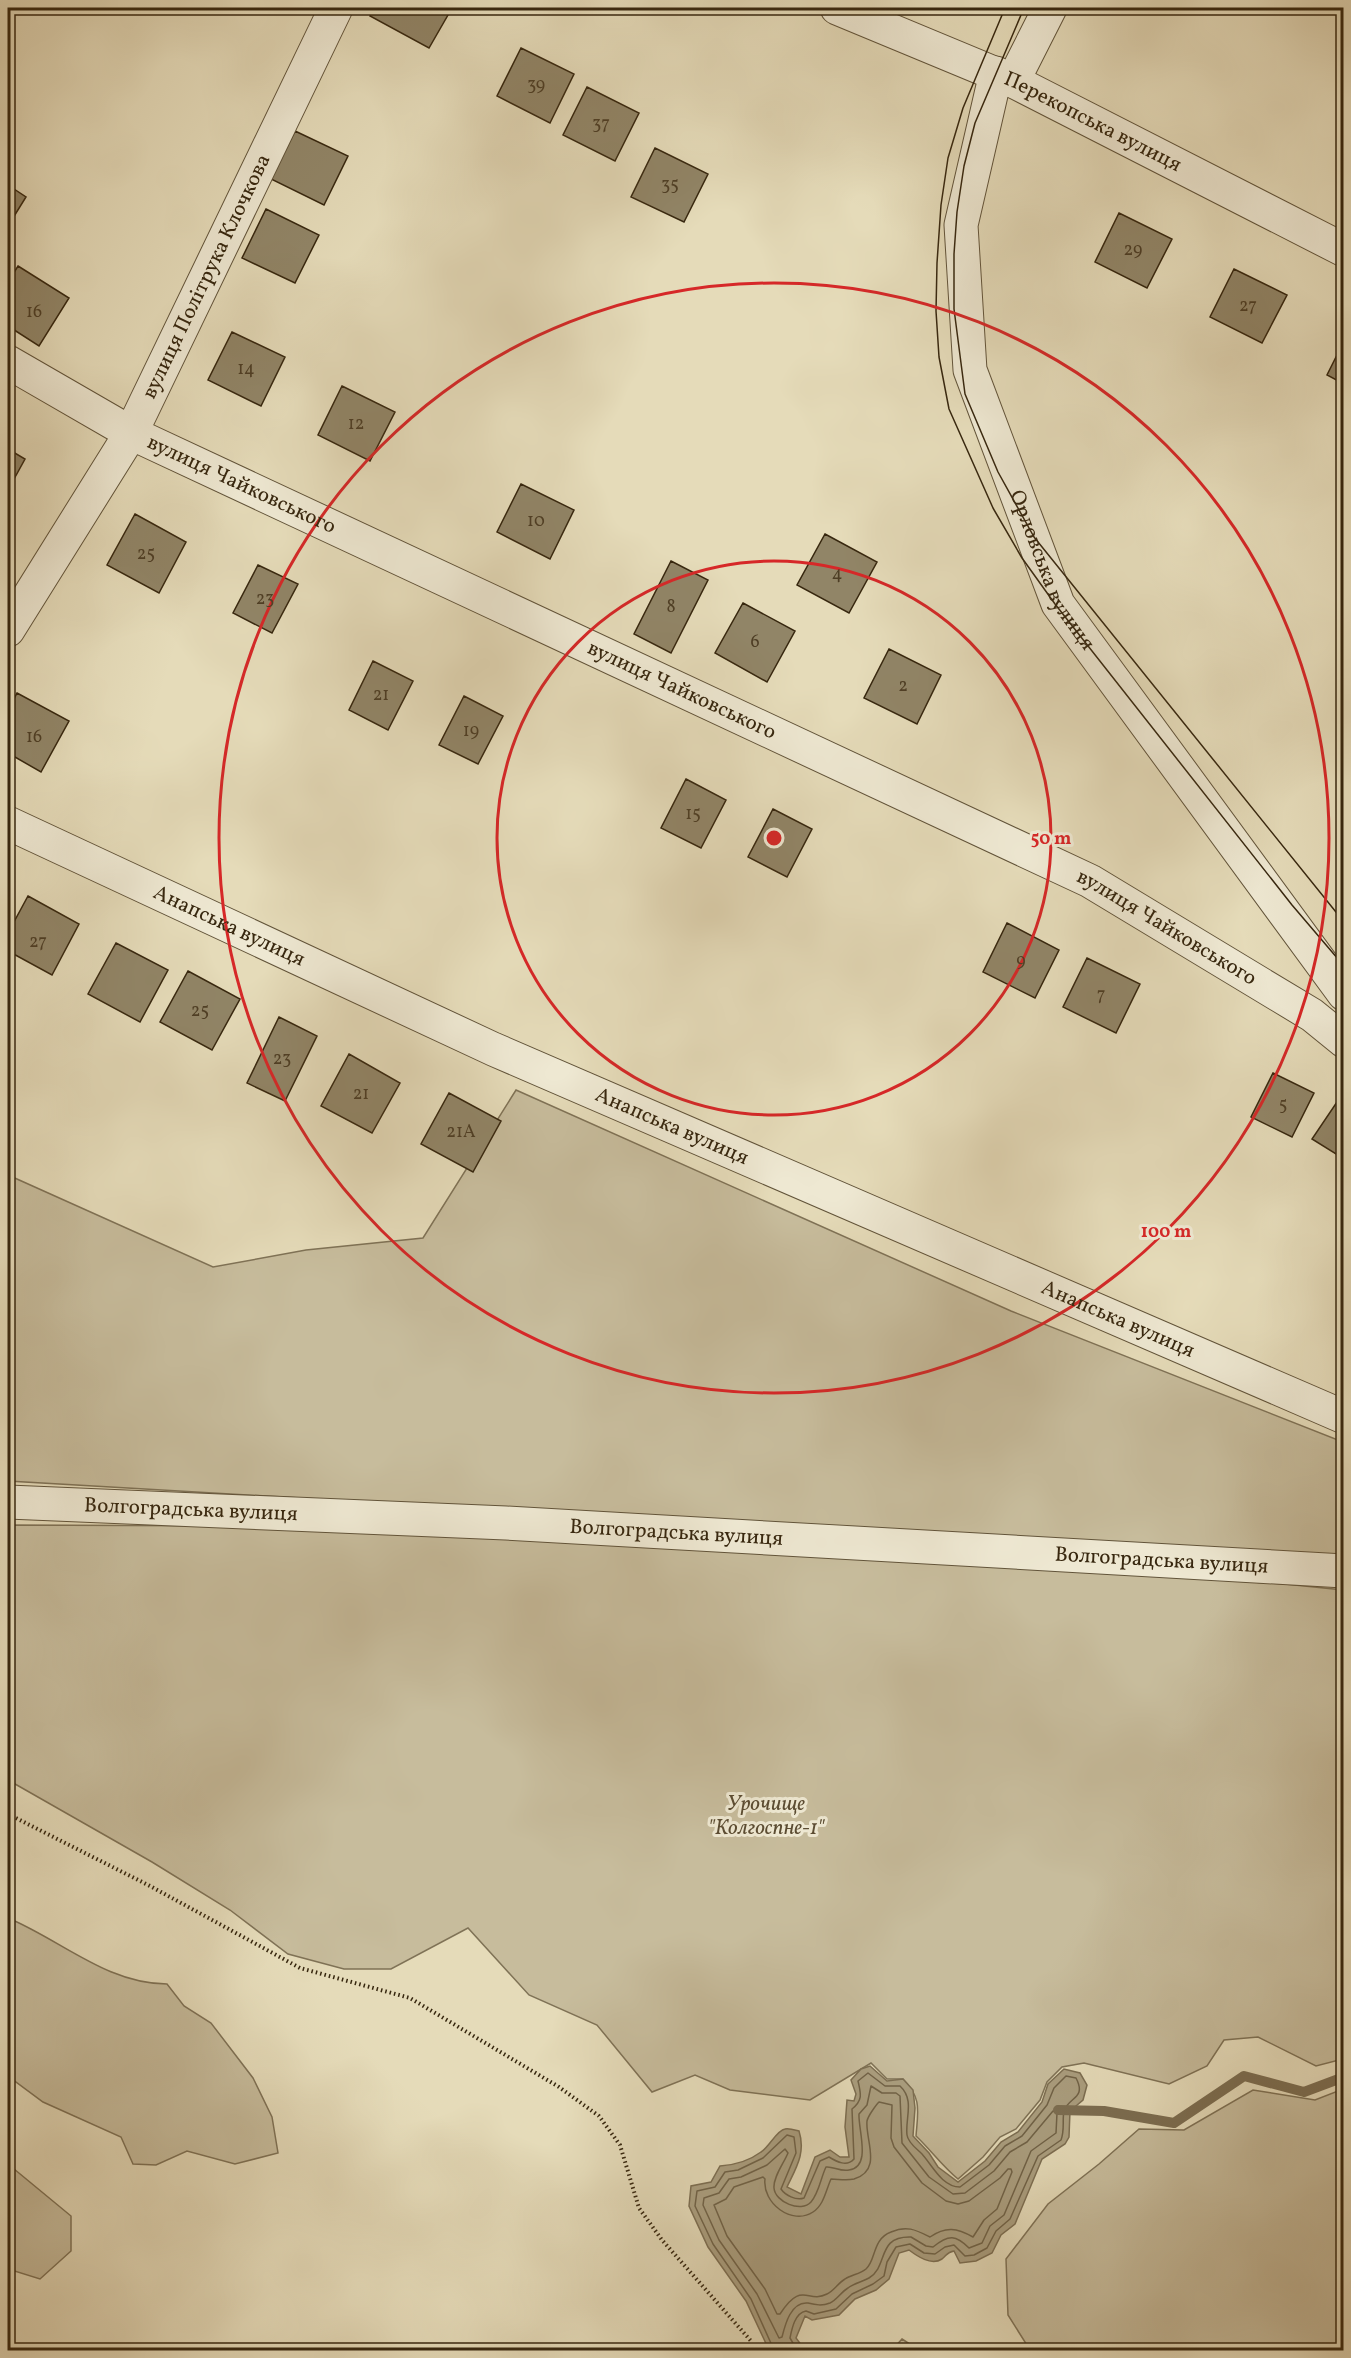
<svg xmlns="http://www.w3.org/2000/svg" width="1351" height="2358" font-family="Vollkorn,serif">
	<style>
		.green { fill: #c7bc9c; stroke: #7f7256; stroke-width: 1.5 }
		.water { fill: #aa9e7f; stroke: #7c6e52; stroke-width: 1.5 }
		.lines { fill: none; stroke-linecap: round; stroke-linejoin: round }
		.shore { stroke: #706247; stroke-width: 1.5 }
		.stream { stroke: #7c6e52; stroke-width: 10 }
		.building { fill: #918567; stroke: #37270f; stroke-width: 1.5 }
		.minor-casing { stroke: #62543a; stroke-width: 35 }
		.path { stroke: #37270f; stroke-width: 4; stroke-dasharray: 1.5 3; stroke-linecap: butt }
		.minor { stroke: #eee8d2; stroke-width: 33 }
		.tram { stroke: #37270f; stroke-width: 1.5 }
		.ring { fill: none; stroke: #d62828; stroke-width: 3 }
		.labels { text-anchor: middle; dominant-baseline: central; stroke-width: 6; stroke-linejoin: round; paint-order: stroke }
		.number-label { font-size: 18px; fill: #4e3e25 }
		.street-label { font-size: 21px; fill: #37270f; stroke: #eee8d2 }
		.park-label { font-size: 21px; font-style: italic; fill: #5b4c32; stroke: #eee8d2 }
		.centre { fill: #d62828; stroke: #eee8d2; stroke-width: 3 }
		.ring-label { font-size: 18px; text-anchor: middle; font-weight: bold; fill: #d62828; stroke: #eee8d2; stroke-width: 6; stroke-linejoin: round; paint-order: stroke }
	</style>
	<rect width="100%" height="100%" fill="#e5dbb9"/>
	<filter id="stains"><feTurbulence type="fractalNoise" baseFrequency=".00333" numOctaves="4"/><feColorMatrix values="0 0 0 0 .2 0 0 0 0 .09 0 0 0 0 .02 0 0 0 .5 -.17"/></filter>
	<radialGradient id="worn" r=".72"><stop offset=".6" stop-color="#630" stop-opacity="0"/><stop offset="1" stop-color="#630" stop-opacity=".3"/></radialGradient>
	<path class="green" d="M516 1090 1011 1311 1343 1442V1555L471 1508 8 1481V1175L213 1267 306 1250 423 1238Z
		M8 1525 250 1526 544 1537 1285 1584 1343 1590V2059L1316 2066 1258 2037 1224 2040 1207 2066 1169 2084 1084 2063 1062 2067 1047 2082 1040 2100 1016 2129 1000 2137 983 2157 958 2179C942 2166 931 2150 916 2136 918 2111 922 2098 903 2079H887L871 2063 810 2100 730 2090 695 2075 652 2092 597 2025 529 1995 468 1928 391 1969H344L288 1954 230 1910 152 1862 8 1780Z
		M8 1918C61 1940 107 1984 167 1984L184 2006 211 2023 253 2078 272 2117 278 2153 235 2164 187 2151 156 2165 133 2164 121 2137 43 2102 8 2076Z
		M1343 2089V2350H1030L1008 2315 1006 2259 1048 2204 1099 2164 1139 2129 1184 2130 1253 2090 1315 2100Z
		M8 2164 71 2216V2251L40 2279 8 2269Z
		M902 2339 919 2350H892Z"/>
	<path class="water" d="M870 2066 887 2081 903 2079 913 2090 915 2108 913 2136 929 2153 938 2167 958 2182 985 2161 1001 2142 1018 2132 1042 2102 1048 2084 1064 2069 1080 2073 1087 2085 1083 2100 1070 2111 1069 2137 1065 2144 1042 2159 1015 2224 1001 2235 992 2253 976 2261 960 2263 954 2251C947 2252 947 2255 942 2259 931 2266 917 2256 909 2250L899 2253 889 2279 876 2290 855 2299 839 2315 812 2320 805 2316 796 2338 805 2350H769L746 2301 708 2247 689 2206 691 2186 711 2182 720 2166C734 2165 749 2161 761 2152 769 2147 777 2130 785 2129 789 2128 795 2130 799 2131 806 2153 796 2168 787 2187L801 2194 815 2157 830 2150 840 2157H849L845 2127 847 2100 854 2101 856 2094 851 2080 861 2069Z"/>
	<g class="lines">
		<path class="shore" d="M871 2086 882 2093H896L900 2096 902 2143 929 2177 953 2194 965 2193 994 2171 1010 2152 1027 2142 1053 2111 1057 2113 1056 2133 1031 2151 1004 2215 990 2226 982 2243 969 2248C956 2235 949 2234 933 2247L926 2246 911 2237C876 2236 889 2266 869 2278 862 2282 854 2283 848 2288 841 2292 837 2300 830 2303 822 2306 816 2305 808 2303 791 2301 785 2325 782 2337L779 2338 757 2294 719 2240 703 2205 704 2198 719 2193 729 2179 741 2177 767 2165 785 2149 788 2153C784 2163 773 2177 774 2188 775 2202 801 2213 811 2202 819 2193 821 2177 826 2167 833 2166 840 2172 849 2170 872 2167 858 2130 859 2114L867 2105Z
			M879 2102 892 2105 891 2138 894 2147 922 2183 946 2201 958 2204 969 2201 1000 2178 1008 2169H1011L1012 2172 997 2209 984 2220 973 2237C957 2228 946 2226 930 2237 916 2230 907 2225 891 2232 872 2239 876 2261 866 2269 860 2274 851 2275 845 2279 838 2283 834 2291 827 2294 807 2304 802 2280 780 2314H777L765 2289 727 2236 714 2205 726 2199 734 2187 763 2177 765 2179C762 2203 792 2226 813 2212 824 2205 826 2190 831 2179 838 2179 846 2181 854 2179 883 2170 865 2140 867 2121 868 2116 876 2105 879 2102Z
			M774 2350 751 2299 713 2244 695 2206 697 2191 715 2187 725 2172 738 2170 763 2158 787 2135 794 2137 796 2153 781 2189C785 2195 796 2201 804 2198L820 2161 829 2157C837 2162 847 2167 854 2159L852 2109C863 2100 861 2094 858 2081L868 2073 885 2086H900C915 2100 905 2118 907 2135 908 2143 917 2149 922 2154 932 2165 942 2187 960 2187L989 2165 1005 2146 1022 2136 1047 2105 1054 2088 1066 2076 1076 2078C1087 2099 1068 2097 1064 2111 1062 2120 1065 2130 1061 2140L1038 2156 1010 2219 996 2231 987 2248 974 2255 965 2256 954 2245 945 2247 935 2254 924 2253 910 2244 896 2247 887 2262 884 2276 873 2284 852 2294 836 2309 814 2314 806 2311C795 2313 792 2328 790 2338L797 2350"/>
		<path class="stream" d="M1058 2110 1104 2111 1174 2123 1244 2076 1304 2092 1344 2077"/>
	</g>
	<path class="building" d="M375 8H452L429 48 370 16Z
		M521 48 574 74 550 123 497 96Z
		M587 87 639 113 615 161 563 135Z
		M295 131 348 156 324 205 271 179Z
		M655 148 708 174 684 222 631 197Z
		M8 185 26 197 8 226Z
		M266 209 319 235 295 283 242 258Z
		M1119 213 1172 239 1147 288 1095 262Z
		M18 266 69 298 39 346 8 326V282Z
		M1234 269 1287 295 1262 343 1210 317Z
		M232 332 285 357 261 406 208 380Z
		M1344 341V384L1327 375Z
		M342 386 395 412 370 461 318 435Z
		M8 449 25 459 8 490Z
		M521 484 574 510 550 559 497 532Z
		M135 514 186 542 159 593 107 565Z
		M825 534 877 562 849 613 797 585Z
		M671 561 708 580 671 653 634 634Z
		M258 565 298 584 272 633 233 613Z
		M743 603 795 631 767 682 715 653Z
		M889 649 941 675 917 724 864 698Z
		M373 661 413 681 388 730 349 710Z
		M17 693 69 721 41 772 8 753V711Z
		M464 696 503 716 478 764 439 745Z
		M686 779 726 800 701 848 661 828Z
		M773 809 812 829 787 877 748 857Z
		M28 896 79 924 52 975 8 951V933Z
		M1007 923 1059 950 1035 998 983 972Z
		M116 943 168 970 140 1022 88 994Z
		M1087 958 1140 984 1116 1033 1063 1007Z
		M188 971 240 999 212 1050 160 1022Z
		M279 1017 317 1036 285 1101 247 1083Z
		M349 1054 400 1083 372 1133 321 1106Z
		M1273 1073 1314 1093 1292 1137 1251 1117Z
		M449 1093 501 1121 473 1172 421 1144Z
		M1341 1096 1344 1098V1159L1312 1139Z"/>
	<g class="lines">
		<defs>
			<g id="minor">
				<path id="s1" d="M837 8 1013 81 1344 250"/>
				<path id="s2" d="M996 73 961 225 970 370 1058 604 1344 994"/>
				<path d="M1013 81 1050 8"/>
				<path id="s3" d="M8 362 131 433 1090 881 1312 1015 1344 1041"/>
				<path id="s4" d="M8 630 131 433 336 8"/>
				<path id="s5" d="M8 823 493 1049 1344 1417"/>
				<path id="s6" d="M8 1502 506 1523 1344 1571"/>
			</g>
		</defs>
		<use href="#minor" class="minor-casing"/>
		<path class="path" d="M8 1814 150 1886 300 1968 410 1998 559 2087 599 2116 620 2145 639 2208 662 2240 751 2341"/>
		<use href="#minor" class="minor"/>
		<path class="tram" d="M1005 8 963 108 948 158 941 205 937 263 936 311 939 357 949 409 993 508 1022 558 1055 604 1292 905 1344 966
			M1024 8 975 123 964 166 957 212 954 254V309L965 394 998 472 1034 537 1344 922"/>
	</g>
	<g class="ring">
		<circle cx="774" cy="838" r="277"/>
		<circle cx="774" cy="838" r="555"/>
	</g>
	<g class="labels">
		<g class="number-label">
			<text x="536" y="85">39</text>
			<text x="601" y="124">37</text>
			<text x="670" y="185">35</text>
			<text x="1133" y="250">29</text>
			<text x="1248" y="306">27</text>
			<text x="34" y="312">16</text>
			<text x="246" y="369">14</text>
			<text x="356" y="424">12</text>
			<text x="536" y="521">10</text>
			<text x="146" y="554">25</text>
			<text x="837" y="574">4</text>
			<text x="265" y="599">23</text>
			<text x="671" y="607">8</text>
			<text x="755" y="642">6</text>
			<text x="903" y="686">2</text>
			<text x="381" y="695">21</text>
			<text x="471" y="731">19</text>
			<text x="34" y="737">16</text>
			<text x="693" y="814">15</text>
			<text x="38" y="942">27</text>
			<text x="1021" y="961">9</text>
			<text x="1101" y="995">7</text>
			<text x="200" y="1011">25</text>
			<text x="282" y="1059">23</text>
			<text x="361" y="1094">21</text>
			<text x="1283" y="1105">5</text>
			<text x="461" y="1132">21А</text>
		</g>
		<g class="street-label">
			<text stroke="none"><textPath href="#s1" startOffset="280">Перекопська вулиця</textPath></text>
			<text stroke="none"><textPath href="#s4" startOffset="406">вулиця Політрука Клочкова</textPath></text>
			<text stroke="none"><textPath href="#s3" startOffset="264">вулиця Чайковського</textPath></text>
			<text stroke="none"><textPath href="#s2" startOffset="518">Орловська вулиця</textPath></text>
			<text stroke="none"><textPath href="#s3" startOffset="750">вулиця Чайковського</textPath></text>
			<text stroke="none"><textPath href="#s5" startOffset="244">Анапська вулиця</textPath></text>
			<text stroke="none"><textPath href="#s3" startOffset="1290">вулиця Чайковського</textPath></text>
			<text stroke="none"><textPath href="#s5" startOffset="730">Анапська вулиця</textPath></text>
			<text stroke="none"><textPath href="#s5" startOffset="1216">Анапська вулиця</textPath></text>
			<text stroke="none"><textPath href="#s6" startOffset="183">Волгоградська вулиця</textPath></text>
			<text stroke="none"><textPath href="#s6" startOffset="669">Волгоградська вулиця</textPath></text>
			<text stroke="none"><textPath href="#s6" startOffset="1155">Волгоградська вулиця</textPath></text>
		</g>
		<g class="park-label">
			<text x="766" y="1804">Урочище<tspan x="766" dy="24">"Колгоспне-1"</tspan></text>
		</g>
	</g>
	<circle cx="774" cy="838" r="9" class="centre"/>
	<g class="ring-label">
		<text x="1051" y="844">50 m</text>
		<text x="1166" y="1237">100 m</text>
	</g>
	<rect width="1351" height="2358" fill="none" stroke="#e5dbb9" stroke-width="30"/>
	<rect x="9" y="9" width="1333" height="2340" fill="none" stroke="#37270f" stroke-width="3"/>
	<rect x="15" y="15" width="1321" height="2328" fill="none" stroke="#37270f" stroke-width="1.5"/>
	<rect width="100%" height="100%" filter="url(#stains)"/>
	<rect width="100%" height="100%" fill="url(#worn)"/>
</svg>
